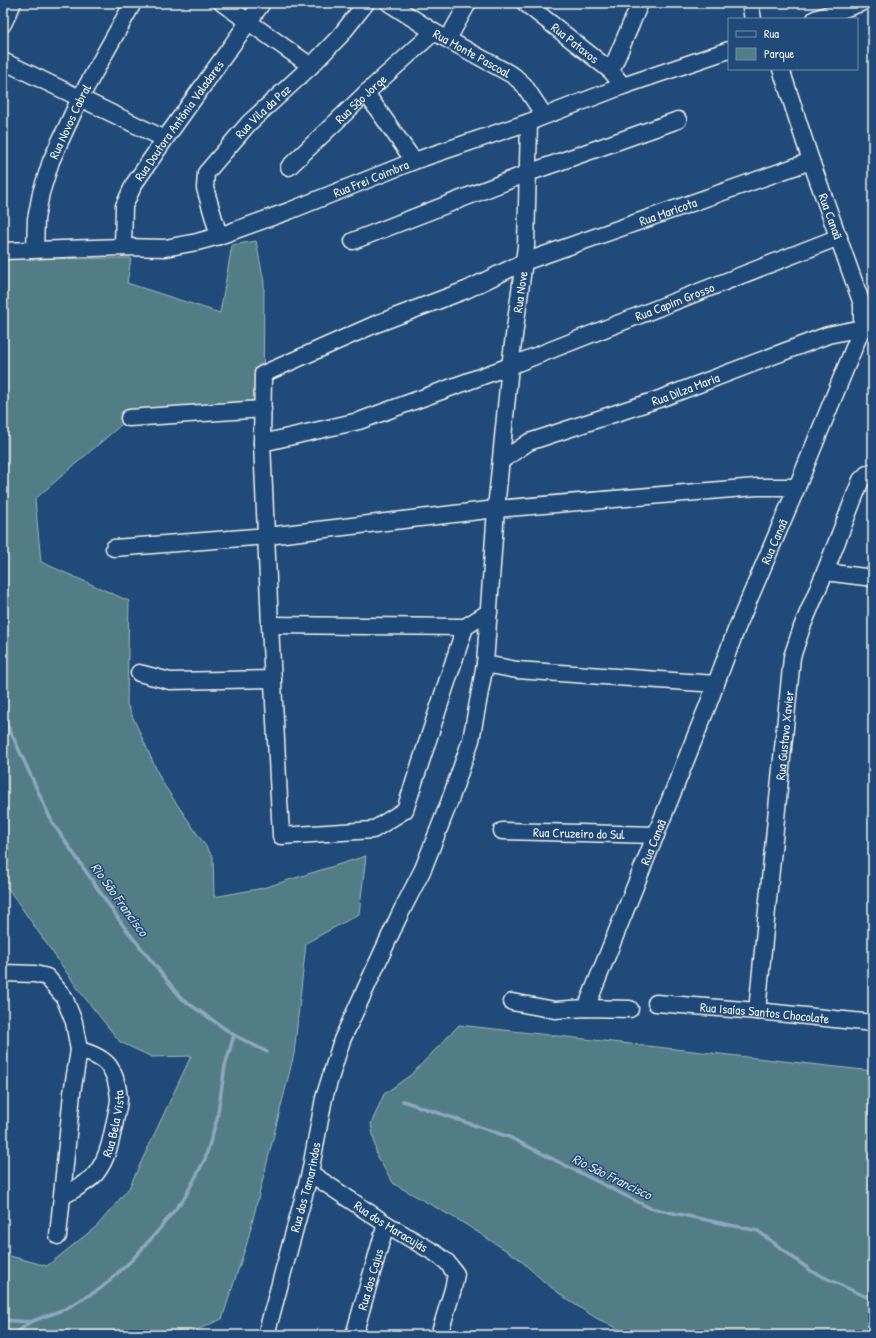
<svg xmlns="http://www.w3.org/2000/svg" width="876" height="1338" font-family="'Patrick Hand',sans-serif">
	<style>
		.green { fill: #527d86; stroke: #a3b7b7 }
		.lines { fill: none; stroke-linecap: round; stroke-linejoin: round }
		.stream { stroke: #8da7bf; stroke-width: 3.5 }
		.minor-casing { stroke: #f4f1e8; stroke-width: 19 }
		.minor { stroke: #1f4a7a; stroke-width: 16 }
		.labels { text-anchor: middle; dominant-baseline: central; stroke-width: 3; stroke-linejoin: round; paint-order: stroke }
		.street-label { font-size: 13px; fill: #f4f1e8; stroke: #1f4a7a }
		.water-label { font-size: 14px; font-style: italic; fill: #dadfde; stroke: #1f4a7a }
	</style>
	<rect width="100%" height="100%" fill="#1f4a7a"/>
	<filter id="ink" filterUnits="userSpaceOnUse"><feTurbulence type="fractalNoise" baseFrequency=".025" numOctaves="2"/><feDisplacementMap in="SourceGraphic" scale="8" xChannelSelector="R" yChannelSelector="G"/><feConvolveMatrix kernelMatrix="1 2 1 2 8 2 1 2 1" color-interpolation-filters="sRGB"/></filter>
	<g filter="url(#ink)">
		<path class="green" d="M256 241 264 282 263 409 129 418 35 499 41 562 129 601 127 704 162 782 213 857 214 897 263 888 366 856 359 914 306 943 294 1054 247 1243 222 1319 185 1335H3V1254L47 1266 97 1226 129 1188 191 1056 152 1057 120 1042 81 993 7 887 3 888V259L131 258 127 283 220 313 232 245Z
			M459 1025 873 1071V1335H650L626 1333 596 1318 568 1300 543 1281 518 1258 460 1221 394 1184 377 1157 371 1124 384 1094 412 1074Z"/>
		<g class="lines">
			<path class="stream" d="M3 717 15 741 52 822 122 924 182 999 234 1035 267 1052
				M403 1101 509 1137 650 1208 758 1231 811 1271 873 1300
				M3 1320 30 1322 65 1309 100 1289 132 1260 157 1232 185 1197 205 1159 217 1119 225 1066 234 1035
				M14 1335 30 1322"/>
			<defs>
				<g id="minor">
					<path d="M222 3 311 66"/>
					<path id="s1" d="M389 3 434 32 514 76 524 85 544 115"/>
					<path id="s2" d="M525 3 611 71 623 86"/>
					<path d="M750 3 753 19"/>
					<path d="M815 19 861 3"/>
					<path d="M3 24 13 3"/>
					<path d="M448 39 468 3"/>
					<path d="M3 61 165 139"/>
					<path d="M611 71 640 3"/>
					<path d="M366 93 414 161"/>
					<path id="s3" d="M289 167 366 93 434 32"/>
					<path id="s4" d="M219 236 205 188 206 173 249 123 311 66 340 36 366 3"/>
					<path d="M353 241 528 173 678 120"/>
					<path id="s5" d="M123 247 124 206 134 184 165 139 262 3"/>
					<path id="s6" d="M35 249 36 219 41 193 51 161 80 98 133 3"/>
					<path id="s7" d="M3 251 123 247 165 248 197 242 219 236 289 211 414 161 529 122 623 86 729 50"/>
					<path d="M129 418 263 409"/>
					<path id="s8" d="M262 443 359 421 510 366 839 237"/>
					<path id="s9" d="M501 461 529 442 662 398 828 335 862 328H870"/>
					<path d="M114 548 267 536 496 509 756 487H797"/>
					<path d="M825 572 873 578"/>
					<path id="s10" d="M489 612 465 627 405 810 373 830 281 836 270 625 262 443 263 374 376 324 466 290 524 262 811 161"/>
					<path d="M270 625 465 627"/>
					<path d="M485 664 517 670 716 684"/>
					<path d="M139 673 170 681 273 679"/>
					<path id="s11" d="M502 831 656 835"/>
					<path d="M3 973 35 974 47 977 64 997 74 1022 79 1050 72 1093 58 1236"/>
					<path d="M512 1002 555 1010 586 1008 630 1009"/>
					<path id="s12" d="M656 1003 757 1011 873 1023"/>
					<path id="s13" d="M586 1008 708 705 736 630 797 487 862 328V304L811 161 781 69"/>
					<path id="s14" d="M757 1011 792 657 802 627 825 572 861 480 867 474 873 472"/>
					<path id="s15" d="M310 1173 386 1224 435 1253 447 1262 456 1274 453 1289 439 1335"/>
					<path id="s16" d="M62 1197C72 1190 90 1182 97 1172 109 1156 112 1135 116 1116 117 1111 119 1104 119 1098 118 1088 115 1074 109 1066 102 1057 90 1053 79 1050"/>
					<path id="s17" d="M266 1335 310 1173 324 1098 342 1040 399 916 423 869 449 803 471 740 485 664 496 509 510 366 526 246 529 122"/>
					<path id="s18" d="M354 1335 386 1224"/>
				</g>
			</defs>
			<use href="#minor" class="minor-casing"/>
			<use href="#minor" class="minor"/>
		</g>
	</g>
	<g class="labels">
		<g class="street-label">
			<text stroke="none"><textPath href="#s2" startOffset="64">Rua Pataxos</textPath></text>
			<text stroke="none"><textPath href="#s1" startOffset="97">Rua Monte Pascoal</textPath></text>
			<text stroke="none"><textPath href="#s3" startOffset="99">Rua São Jorge</textPath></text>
			<text stroke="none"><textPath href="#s4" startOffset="149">Rua Vila da Paz</textPath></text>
			<text stroke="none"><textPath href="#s5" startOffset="143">Rua Doutora Antônia Valadares</textPath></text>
			<text stroke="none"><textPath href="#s6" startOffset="134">Rua Novos Cabral</textPath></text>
			<text stroke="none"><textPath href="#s7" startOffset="380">Rua Frei Coimbra</textPath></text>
			<text stroke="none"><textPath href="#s10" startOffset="1250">Rua Maricota</textPath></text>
			<text transform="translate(831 216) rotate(70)">Rua Canaã</text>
			<text stroke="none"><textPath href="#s17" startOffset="1083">Rua Nove</textPath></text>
			<text stroke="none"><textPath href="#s8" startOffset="437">Rua Capim Grosso</textPath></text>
			<text stroke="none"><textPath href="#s9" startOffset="199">Rua Dilza Maria</textPath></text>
			<text stroke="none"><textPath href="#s13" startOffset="503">Rua Canaã</textPath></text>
			<text stroke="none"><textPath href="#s14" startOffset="277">Rua Gustavo Xavier</textPath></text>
			<text stroke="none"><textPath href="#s11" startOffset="77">Rua Cruzeiro do Sul</textPath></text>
			<text stroke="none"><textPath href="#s13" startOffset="179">Rua Canaã</textPath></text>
			<text stroke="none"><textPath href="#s12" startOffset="109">Rua Isaías Santos Chocolate</textPath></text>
			<text stroke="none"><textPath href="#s16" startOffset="95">Rua Bela Vista</textPath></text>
			<text stroke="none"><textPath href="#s17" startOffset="153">Rua dos Tamarindos</textPath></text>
			<text stroke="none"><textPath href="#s15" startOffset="97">Rua dos Maracujás</textPath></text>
			<text stroke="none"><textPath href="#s18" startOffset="58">Rua dos Cajus</textPath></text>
		</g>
		<g class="water-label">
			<text transform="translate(120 899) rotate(54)">Rio São Francisco</text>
			<text transform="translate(612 1176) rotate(26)">Rio São Francisco</text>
		</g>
	</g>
	<rect width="876" height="1338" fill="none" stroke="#1f4a7a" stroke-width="16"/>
	<rect x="8" y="8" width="860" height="1322" fill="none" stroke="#f4f1e8" stroke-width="1.5" filter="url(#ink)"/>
	<rect x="728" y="18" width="130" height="52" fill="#1f4a7a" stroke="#748da6"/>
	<rect x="736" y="31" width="20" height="6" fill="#1f4a7a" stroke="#748da6"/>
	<text x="764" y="38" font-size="12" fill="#f4f1e8">Rua</text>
	<rect x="736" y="48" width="20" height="12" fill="#527d86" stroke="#748da6"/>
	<text x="764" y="58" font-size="12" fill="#f4f1e8">Parque</text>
</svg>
